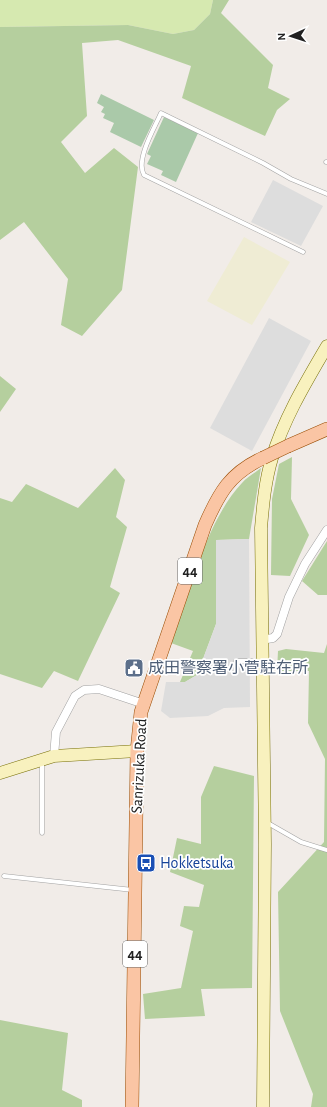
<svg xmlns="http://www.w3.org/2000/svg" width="327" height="1107" font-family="'Alegreya Sans','Noto Sans JP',sans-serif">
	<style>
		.farmland { fill: #efecd4 }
		.grass { fill: #d6e9b0 }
		.forest { fill: #b5cf9e }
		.cemetery { fill: #aac9a9 }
		.parking { fill: #ddd }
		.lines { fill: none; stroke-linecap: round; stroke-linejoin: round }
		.lane-casing { stroke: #a2a2a2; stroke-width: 5 }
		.street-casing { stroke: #a2a2a2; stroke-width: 9 }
		.secondary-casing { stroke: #787008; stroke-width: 13 }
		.primary-casing { stroke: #9a4d04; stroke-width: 14 }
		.lane { stroke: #fff; stroke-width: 4 }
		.street { stroke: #fff; stroke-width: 8 }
		.secondary { stroke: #f8f1be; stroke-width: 12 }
		.primary { stroke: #fac5a4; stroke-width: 13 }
		.primary-bridge-casing { stroke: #9a4d04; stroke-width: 14; stroke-linecap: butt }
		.primary-bridge { stroke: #fac5a4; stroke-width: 13 }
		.labels { text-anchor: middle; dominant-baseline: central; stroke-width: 3.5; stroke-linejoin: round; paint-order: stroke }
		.shield { fill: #fff; stroke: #646464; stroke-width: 1 }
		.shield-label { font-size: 15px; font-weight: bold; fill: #212121 }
		.service-label { font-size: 16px; fill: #4e5e75; stroke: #fff; text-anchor: start }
		.street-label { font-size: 16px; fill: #212121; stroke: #fff }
		.transit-label { font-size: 16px; fill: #164399; stroke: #fff; text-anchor: start }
	</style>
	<rect width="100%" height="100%" fill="#f1ece8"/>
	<path class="farmland" d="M244 237 290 262 252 325 207 301Z"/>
	<path class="grass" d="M0 0H213L210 14 194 30 173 34 128 25 0 27Z"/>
	<path class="forest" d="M213 0H229L221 13 273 65 268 88 290 99 277 110 265 136 182 98 191 66 118 40 82 43 87 116 61 142 85 173 114 148 138 167 122 290 82 336 61 325 68 279 24 222 0 240V27L128 25 173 34 194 30 210 14Z
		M0 376 16 389 0 412Z
		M292 457 291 499 309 535 290 576 271 575 272 499 279 464Z
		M115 468 125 480 116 517 127 527 110 587 120 593 78 681 54 671 42 688 0 674V498L12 502 26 484 78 508Z
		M261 468 249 539 217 540 216 624 197 675 185 682H180L193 651 171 643C189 594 206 521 242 483 247 477 255 473 261 468Z
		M327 541V595H318L302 581Z
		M327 644V1107H311L313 1094 280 1011 278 892 324 842 325 759 308 723 309 671H277L278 651 286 649 324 653Z
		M214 766 254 776 252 988 201 989 205 1016 145 1019 143 994 181 988 193 931 180 926 184 906 199 907 204 885 170 872 177 838 201 844V797Z
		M0 1020 68 1033 62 1090 82 1100V1107H0Z"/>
	<path class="cemetery" d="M101 94 154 120 141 147 110 132 114 123 103 118 105 114 101 112 104 107 97 103Z
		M164 117 198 133 176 182 161 175 163 171 147 164 151 156 147 154Z"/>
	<path class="parking" d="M273 180 323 206 301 246 251 222Z
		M269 318 311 341 252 451 210 428Z
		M249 539 250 707 224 708 208 716 170 718 161 711 166 682H185L197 675 216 624V540Z"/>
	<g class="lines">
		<defs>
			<path id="lane" d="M326 162H327
				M303 252 144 175C135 160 155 127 161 113L263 163 291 179 327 194
				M236 661H261
				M42 761V833
				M266 822 301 842 327 850
				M4 876 133 890"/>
			<path id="street" d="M261 640 273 638 277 634 289 597 305 564 327 530
				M54 756 56 732 75 696 84 690 99 689 144 704"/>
			<path id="secondary" d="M0 773 54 756 137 751
				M263 1107 265 844 261 528C263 505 265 481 272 458 284 418 306 382 327 346"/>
			<path id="primary" d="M288 446 327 429
				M132 1107 137 751 141 712 205 525C219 493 230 473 263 458"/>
		</defs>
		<use href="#lane" class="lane-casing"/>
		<use href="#street" class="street-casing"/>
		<use href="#secondary" class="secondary-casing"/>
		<use href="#primary" class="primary-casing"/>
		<use href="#lane" class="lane"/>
		<use href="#street" class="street"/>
		<use href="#secondary" class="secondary"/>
		<use href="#primary" class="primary"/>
		<defs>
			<path id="primary-bridge" d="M263 458 288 446"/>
		</defs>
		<use href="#primary-bridge" class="primary-bridge-casing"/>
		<use href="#primary-bridge" class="primary-bridge"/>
	</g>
	<defs>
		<symbol id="civic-square" viewBox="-11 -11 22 22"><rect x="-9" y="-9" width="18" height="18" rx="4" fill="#5c6f8a" stroke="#fff"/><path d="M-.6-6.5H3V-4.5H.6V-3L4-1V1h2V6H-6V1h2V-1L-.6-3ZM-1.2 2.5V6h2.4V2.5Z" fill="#fff"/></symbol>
		<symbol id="bus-square" viewBox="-11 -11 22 22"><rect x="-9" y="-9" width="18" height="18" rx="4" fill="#1a4fb4" stroke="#fff"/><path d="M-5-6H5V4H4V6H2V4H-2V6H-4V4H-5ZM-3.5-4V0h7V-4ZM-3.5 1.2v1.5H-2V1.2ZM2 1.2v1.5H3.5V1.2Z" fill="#fff"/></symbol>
	</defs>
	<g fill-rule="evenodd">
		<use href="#civic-square" x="123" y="657" width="22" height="22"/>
		<use href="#bus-square" x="135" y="852" width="22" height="22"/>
	</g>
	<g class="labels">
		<g class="shield">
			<rect x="178" y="558" width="24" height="26" rx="3"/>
			<rect x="123" y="941" width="24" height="26" rx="3"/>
		</g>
		<g class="shield-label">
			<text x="190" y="571">44</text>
			<text x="135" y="954">44</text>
		</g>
		<g class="service-label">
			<text x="148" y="668">成田警察署小菅駐在所</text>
		</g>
		<g class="street-label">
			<text transform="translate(139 766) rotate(-87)">Sanrizuka Road</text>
		</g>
		<g class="transit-label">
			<text x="160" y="863">Hokketsuka</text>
		</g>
	</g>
	<g transform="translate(291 36) rotate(267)" stroke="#ffffff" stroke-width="3" paint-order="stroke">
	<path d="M0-3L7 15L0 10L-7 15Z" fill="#212121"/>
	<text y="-6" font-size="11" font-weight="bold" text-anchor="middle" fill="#212121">N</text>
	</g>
</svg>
